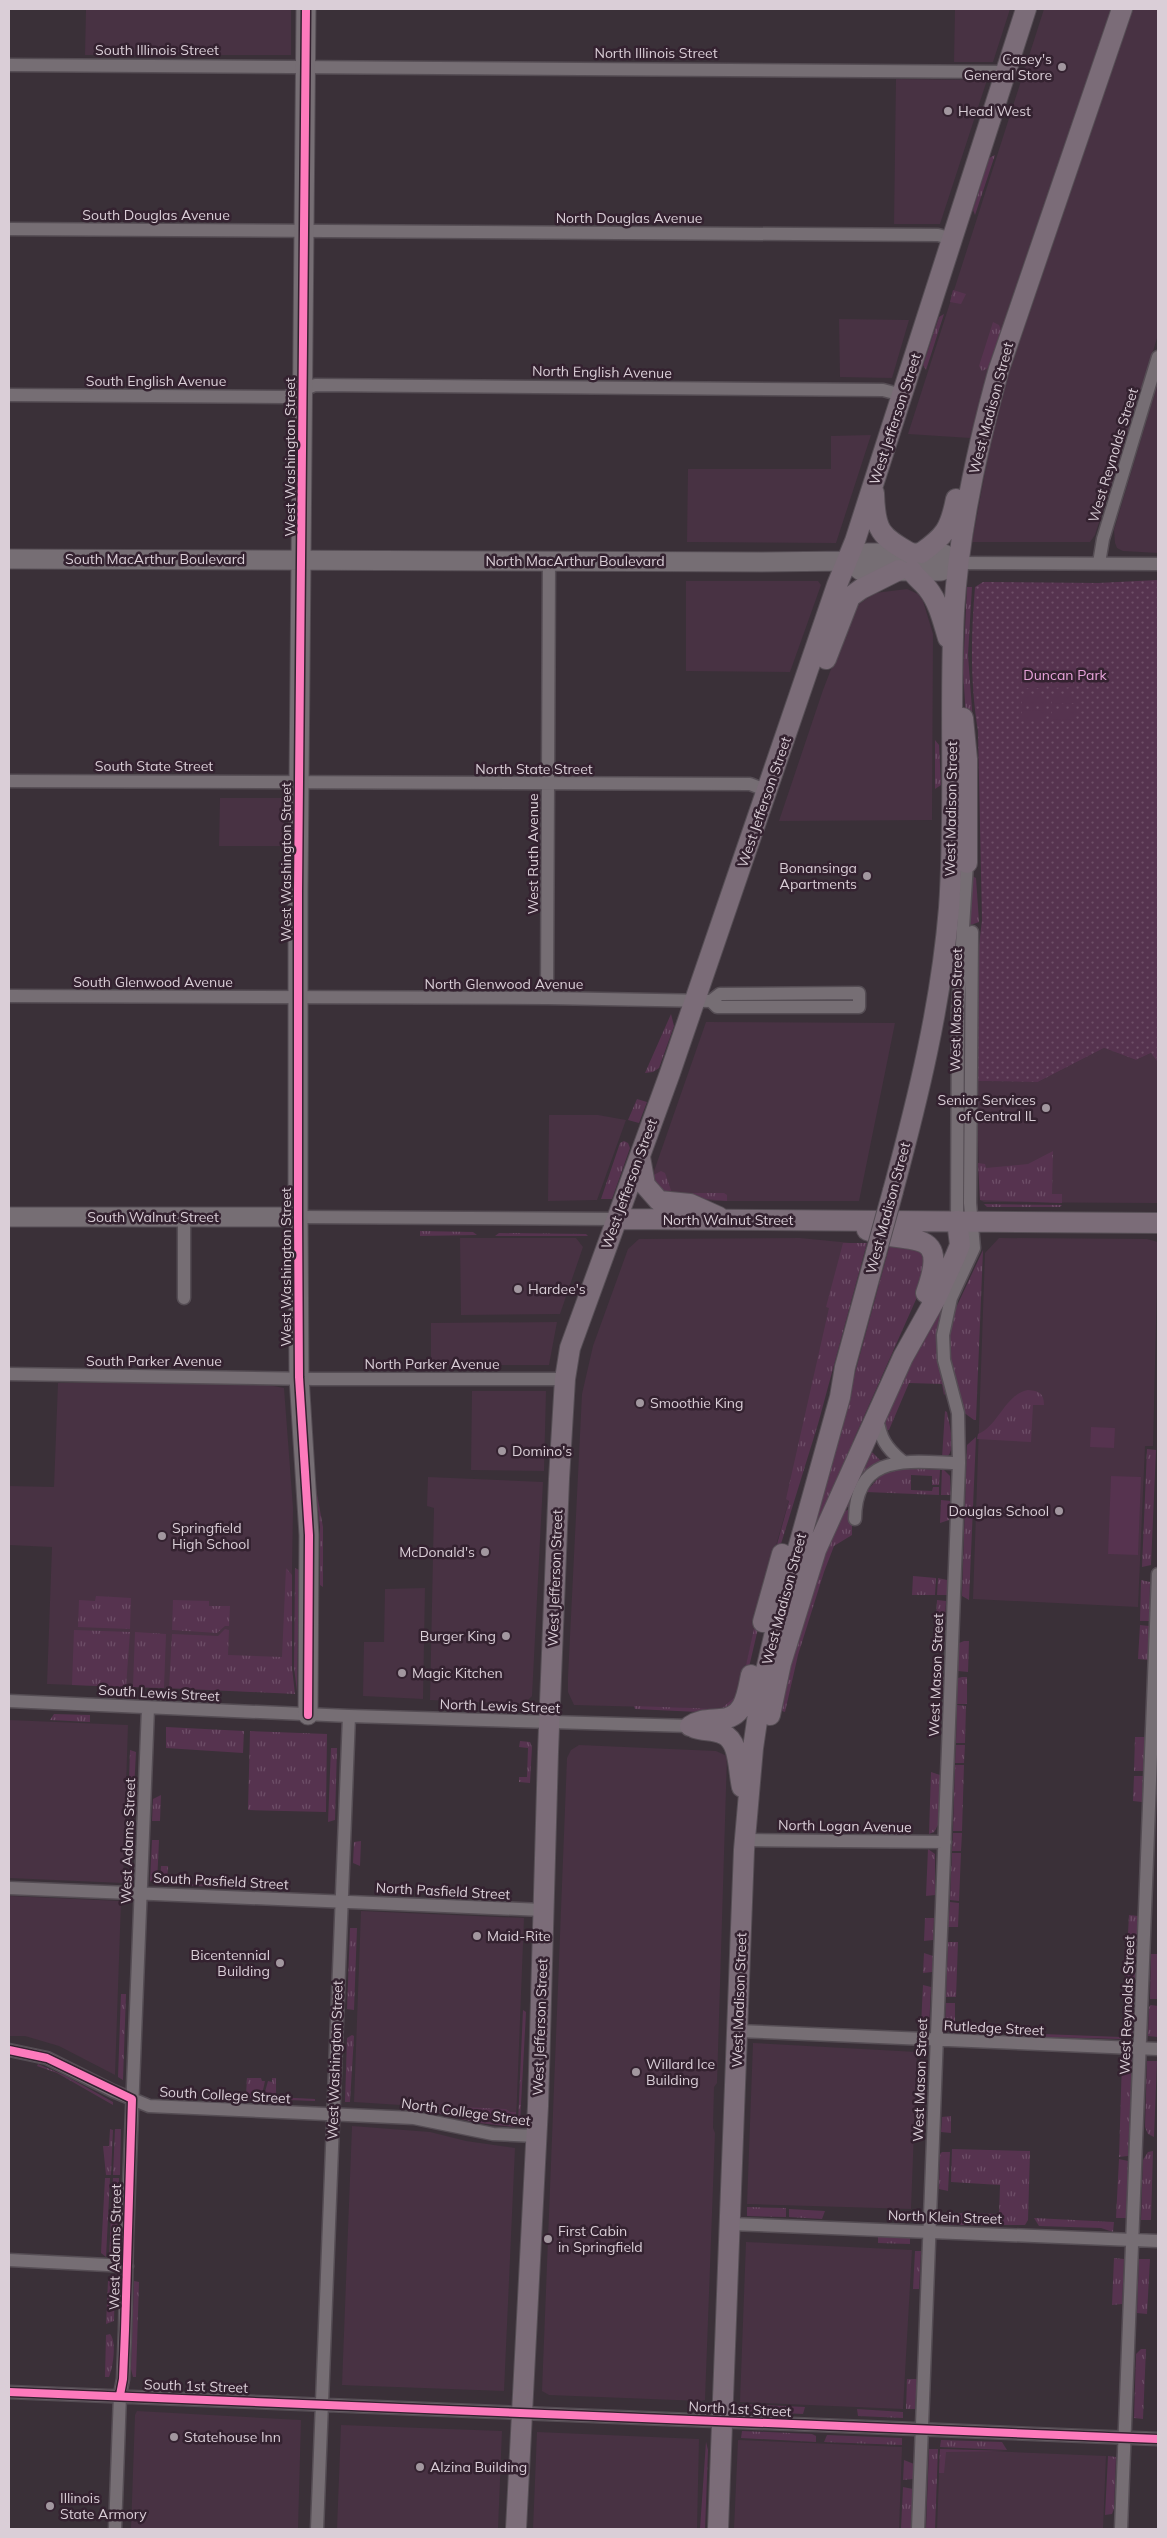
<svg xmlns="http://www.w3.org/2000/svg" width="1167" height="2538" font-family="Mulish,sans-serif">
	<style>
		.built { fill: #483243 }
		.grass { fill: url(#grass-tufts) }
		.park { fill: url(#park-dots) }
		.pitch { fill: #56334f }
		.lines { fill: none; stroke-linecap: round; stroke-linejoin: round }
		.street-casing { stroke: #554d54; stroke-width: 15 }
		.secondary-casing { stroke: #554d54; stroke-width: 21 }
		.primary-casing { stroke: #554d54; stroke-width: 22 }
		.street { stroke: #766e74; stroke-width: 12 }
		.secondary { stroke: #766e74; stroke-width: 19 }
		.primary { stroke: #7b6c78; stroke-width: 20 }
		.primary-bridge-casing { stroke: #554d54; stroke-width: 22; stroke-linecap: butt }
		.primary-bridge { stroke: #7b6c78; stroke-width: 20 }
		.cycleway-casing { stroke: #342230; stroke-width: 11 }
		.cycleway { stroke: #fd7abc; stroke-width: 8 }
		.poi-dot { fill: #a2979f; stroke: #342230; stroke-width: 2 }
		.labels { text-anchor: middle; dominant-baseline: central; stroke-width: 5; stroke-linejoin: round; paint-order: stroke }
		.street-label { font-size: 14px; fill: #daced7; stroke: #342230 }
		.poi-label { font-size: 14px; fill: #daced7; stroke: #342230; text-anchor: start }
		.park-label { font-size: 14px; fill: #e8a4db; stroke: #342230 }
	</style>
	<defs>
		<pattern id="grass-tufts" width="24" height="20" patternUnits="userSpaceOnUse" patternTransform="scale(1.25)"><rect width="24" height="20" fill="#56334f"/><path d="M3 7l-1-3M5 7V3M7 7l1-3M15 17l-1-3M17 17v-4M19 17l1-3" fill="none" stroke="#6e4f68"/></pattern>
		<pattern id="park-dots" width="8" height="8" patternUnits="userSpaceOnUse" patternTransform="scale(1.25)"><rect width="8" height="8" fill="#56334f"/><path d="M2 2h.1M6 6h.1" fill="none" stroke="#6e4f68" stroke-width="1.8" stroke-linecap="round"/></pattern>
	</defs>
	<rect width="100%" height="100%" fill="#3a3038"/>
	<path class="built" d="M86 9H291V55H85Z
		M955 9H1010L993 62H954Z
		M1044 9H1112L1008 309 970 438 908 434Z
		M1133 9H1158V335L1119 461 1095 535 1090 542H972L992 435 1008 376Z
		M896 79 987 80 940 224H894Z
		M839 319 909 320 892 378 840 377Z
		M1158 382V553L1123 551 1117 548 1115 543 1114 530Z
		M871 435 836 543 687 542 688 469H831V436Z
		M686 581H818L821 585 790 672 686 671Z
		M907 589 918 594 923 601 933 634 932 820 779 821 823 690 855 607 875 593Z
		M220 798H284V846H219Z
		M706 1022 895 1023 859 1201H715L674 1197 653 1174Z
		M1104 1048 1136 1060 1151 1053 1158 1060V1203L984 1202 980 1200 976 1081 1038 1082Z
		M549 1115H598L626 1120 597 1200 548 1201Z
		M460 1238H576L583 1247 560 1314 461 1315Z
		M800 1238 851 1243 789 1500 763 1591 740 1692 721 1709 574 1705 568 1692V1677L582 1394 593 1346 628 1249 639 1239Z
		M999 1238 1147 1239 1158 1242 1153 1446H1145L1138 1607 973 1599 985 1253Z
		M557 1322 549 1365H431V1323Z
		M58 1383H258L284 1388 293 1508 290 1693 47 1684 52 1547 9 1545V1486L54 1487Z
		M472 1391H546L544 1471 471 1470Z
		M428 1477 543 1482 532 1696 524 1704 430 1700 434 1508 427 1506Z
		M425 1588 423 1699 363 1696 364 1642H384L385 1589Z
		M9 1720 128 1725 123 1883 9 1878Z
		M579 1745 716 1751 727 1756 717 2083 714 2087 713 2128 715 2133 705 2400 701 2401 549 2395 542 2391 567 1758 571 1750Z
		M9 1896 121 1901 115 2075 59 2046 25 2036H9Z
		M361 1911 524 1918 516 2122 477 2118 416 2106 354 2102Z
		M753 2043 917 2052 911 2209 747 2204Z
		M352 2126 430 2132 466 2141 515 2148 504 2391 342 2385Z
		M746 2242 912 2250 903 2409 740 2402Z
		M137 2411 301 2420 298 2529H131L135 2415Z
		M341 2425 502 2431 498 2529H337Z
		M537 2432 699 2439 697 2529H533Z
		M738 2440 902 2447 899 2529H734Z
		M940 2449 1106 2456 1103 2529H937Z"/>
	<path class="grass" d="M995 155 975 215 973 210 989 158Z
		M953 290 966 294 961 304 950 302Z
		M944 314 926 370 923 365 939 317Z
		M993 322 999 325 1001 330 988 368 982 371 979 366Z
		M967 587H972L968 655 977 776 976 865 963 672Z
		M935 740 939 745 941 785 935 789Z
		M972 876 976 878 979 922 968 926Z
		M671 1014 674 1026 659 1068 653 1072 645 1073Z
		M637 1099 647 1102 639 1123 628 1120Z
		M624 1141 628 1143 630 1148 612 1199H601L620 1143Z
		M1053 1151 1052 1194H1062V1203L980 1200 978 1163 985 1164 986 1168 1028 1164Z
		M661 1171 665 1173 672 1193H724L727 1195V1201L666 1195 655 1186 652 1176Z
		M984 1204 1062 1205 1060 1207H987Z
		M420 1231 473 1232 477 1235 420 1236Z
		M499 1233 586 1234 588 1236H495Z
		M843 1243H867L818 1424 768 1586 742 1697 720 1713 635 1709 634 1706 721 1709 740 1692 755 1624 789 1501 786 1499 829 1308 826 1307Z
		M890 1244H907L924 1255 922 1286 853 1441 855 1442 798 1583Z
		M983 1250 976 1420H974L963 1412 948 1363 947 1338 955 1310Z
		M937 1308 941 1310 937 1342 945 1394 944 1395 942 1384 909 1383 889 1430H885V1416Z
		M1028 1390C1039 1391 1044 1393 1044 1405H1033L1031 1442 977 1439 978 1434C999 1425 1005 1394 1028 1390Z
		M945 1411 947 1412C949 1424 956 1446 948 1456L942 1458Z
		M976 1437 969 1600 962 1596 967 1445Z
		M1147 1449 1156 1450 1151 1565 1142 1567Z
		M870 1450 882 1462 852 1505 841 1510Z
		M906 1468 940 1470 939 1485H932V1476L911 1475V1490L932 1491 933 1487H939V1495L866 1492 882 1474Z
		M942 1468 950 1476 951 1495H941Z
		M315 1483 323 1527V1587L320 1585V1527Z
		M941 1500 951 1501 949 1520 940 1523Z
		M852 1508V1535L834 1546 824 1572 798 1655 785 1712 778 1710 814 1582 843 1512Z
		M286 1568 292 1575V1668L295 1694 169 1688 172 1634 218 1636 225 1629 229 1630 228 1655 282 1657Z
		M295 1568 299 1570 297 1692 294 1667Z
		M913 1576 936 1578 935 1595H912Z
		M938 1578 947 1580V1595H937Z
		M1141 1580 1150 1582 1149 1621H1140Z
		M96 1596 131 1598 130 1629 78 1627 79 1600 95 1601Z
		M173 1600 209 1601V1606H230L229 1626H225L217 1633 172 1630Z
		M937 1600 946 1601 945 1619H936Z
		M1140 1625 1149 1626 1148 1660 1138 1659Z
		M74 1630 130 1632 126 1687 72 1685Z
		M135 1632 166 1634 164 1688 133 1687Z
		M964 1641H969L968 1672 958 1671 959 1643Z
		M962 1677H967V1704H957L958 1678Z
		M957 1705 966 1706 965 1743H956Z
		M54 1714 90 1715V1722L50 1720Z
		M166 1727 244 1731 243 1753 166 1748Z
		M250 1731 327 1734 326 1812 248 1810Z
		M1135 1737H1145L1143 1771H1134Z
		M520 1741 530 1742 532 1747 530 1783 519 1782V1777H527L528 1748 519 1747Z
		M956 1745H965L964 1763H955Z
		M331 1748H337L335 1820 328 1822Z
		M130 1750 136 1752 133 1809 128 1810Z
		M955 1765H964L962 1831H953Z
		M931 1772 940 1775 938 1825 934 1832 929 1834Z
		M1134 1776H1143L1142 1802 1133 1801Z
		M161 1795 160 1821H152L153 1799Z
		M127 1820 133 1821 132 1848 126 1849Z
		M953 1833H962L961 1851H952Z
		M152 1840H159L157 1884 150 1881Z
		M361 1841 360 1866 353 1863 354 1842Z
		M928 1849 935 1854V1895L926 1896Z
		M952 1853H961L959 1901 950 1900Z
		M161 1866H168L167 1883 237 1886V1888L160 1884Z
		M950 1902 959 1903 958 1927H948Z
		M1129 1915 1138 1916 1137 1952 1127 1951Z
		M925 1918H934L933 1940 924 1941Z
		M350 1928H357L354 2010 347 2009Z
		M948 1942H958L956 1997H946Z
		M924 1953 933 1956 932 1972 923 1973Z
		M1126 1953H1136L1133 2035H1123Z
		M1151 1954H1158V1999H1150Z
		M923 1985 931 1987 929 2027 921 2026Z
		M121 1994H126L123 2080 118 2077Z
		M946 2003H955V2028L945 2027Z
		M1151 2005 1158 2006V2037L1148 2036 1149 2007Z
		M523 2010 526 2012 520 2123H518Z
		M1042 2034 1121 2037V2039L1042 2037Z
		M352 2035 354 2036 350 2102H345L347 2038Z
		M1122 2060H1132L1128 2156 1119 2157Z
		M1147 2061H1157L1154 2137 1148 2134 1145 2127Z
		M38 2064 66 2076 113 2102V2105L57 2073 37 2066Z
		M247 2078H261L262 2081H265L261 2099 235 2097V2095H246Z
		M272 2078H276V2097L315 2099V2101L263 2099 268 2081 272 2082Z
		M439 2106 506 2109 510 2112H516V2122L476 2118 439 2109Z
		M439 2112 481 2121 515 2125V2127L479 2123 440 2114Z
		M951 2116V2133L941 2132 942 2117Z
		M110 2129 113 2130 111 2175H106L103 2146H109Z
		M115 2129H121L120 2175H113Z
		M952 2149 1030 2151 1028 2220 1025 2225H949L950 2213 999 2214 1000 2185 951 2182Z
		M1153 2151 1151 2220H1141L1143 2160 1148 2152Z
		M942 2152H950L948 2191 939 2189 940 2154Z
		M1119 2159 1128 2161 1126 2218H1116Z
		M105 2178H110L106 2257 101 2253Z
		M113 2178H119L117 2249 114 2256 109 2257Z
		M747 2207 786 2208V2217L747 2216Z
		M789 2209 825 2211 822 2219 789 2217Z
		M1034 2218 1114 2222 1113 2232 1101 2228 1039 2226Z
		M878 2237 910 2238V2244L878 2243Z
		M915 2251H921L919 2289H913Z
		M1114 2258 1124 2259 1122 2304 1112 2305Z
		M1139 2259H1150L1147 2314 1137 2313Z
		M108 2281H115L114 2321 106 2324Z
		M134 2281 139 2282 136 2377H133L131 2369Z
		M110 2334C117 2342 113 2367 109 2377H105L106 2335Z
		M1141 2349H1146L1143 2419 1134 2418 1136 2354Z
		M907 2379H917L915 2409H906Z
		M742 2404 805 2407 803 2414 742 2411Z
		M857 2409 903 2412V2418L858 2416Z
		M742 2431 812 2434 816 2436V2442L741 2438Z
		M827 2435 902 2438V2445L824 2442Z
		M941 2440 1002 2442 1007 2450 940 2447Z
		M706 2442 708 2450 705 2529H700Z
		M929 2449H938L935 2529H926Z
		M940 2449 1007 2451 946 2452 944 2473H939Z
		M1108 2456 1116 2457 1114 2509 1112 2514 1105 2515Z
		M904 2460 914 2464 913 2479 903 2480Z
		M903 2487 913 2489 911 2529H901Z"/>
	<path class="park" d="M1158 580V1060L1157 1061 1151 1053 1136 1060 1104 1048 1038 1082 976 1081 977 963 982 920 978 731C970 682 971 636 975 587L983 582 1098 583Z"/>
	<path class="pitch" d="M1044 678V688H1022V679Z
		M1052 678H1073V687L1052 688Z
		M1022 694H1044V704H1022Z
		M1052 694H1074V703L1052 704Z
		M1044 710V720H1022V711Z
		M1052 710H1074V719L1052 720Z
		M1091 1427 1115 1428 1114 1448 1090 1447Z
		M1111 1476 1141 1477 1138 1555 1108 1554Z"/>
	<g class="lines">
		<defs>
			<path id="street" d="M9 65 1006 72
				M9 229 938 235 953 239
				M9 395 286 397 315 385 883 390 902 395
				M959 563 1158 564
				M1099 563 1103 539 1158 357
				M9 781 750 784 768 791
				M9 996 547 998 711 1001 720 994 859 993V1007H717L711 1001
				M547 998 549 561
				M298 1217 617 1219
				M957 1221 958 1009 967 863
				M184 1298V1217
				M9 1374 314 1379H565
				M877 1417C880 1438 886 1448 902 1461
				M855 1519C856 1451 910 1462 959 1463
				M9 1701 349 1716 690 1726
				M745 1840 945 1842
				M9 1888 543 1910
				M738 2031 1158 2049
				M9 2050 47 2058 113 2091 149 2106 414 2118 493 2134 536 2136
				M730 2224 1158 2241
				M9 2260 127 2266
				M9 2392 1158 2439
				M115 2529 120 2395 123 2379 125 2330 127 2237 148 1708
				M317 2529 349 1716
				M918 2529 959 1463 958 1413 944 1360 943 1335 951 1298 974 1248 970 1203 972 932
				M1121 2529 1158 1574"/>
			<path id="secondary" d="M306 9 298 892V1217L299 1377 309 1535 308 1715
				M9 559 762 562 848 561 867 553H921L944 554 959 563
				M848 561 861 571H941L959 563
				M9 1217H298"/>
			<path id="primary" d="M874 493C875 531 880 536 912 554
				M921 553C945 536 950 529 956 499
				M912 571C916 578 923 582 928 589 939 603 943 622 948 638
				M826 659 850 597 861 589 899 570
				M963 718 967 759V863
				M640 1157 645 1185 659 1201 690 1204 719 1217
				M893 1191C918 1098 941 1005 949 908 956 809 949 710 954 611 959 529 977 448 999 369L1122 9
				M617 1219 1158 1223
				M867 1230C908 1247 951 1223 926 1293
				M763 1622 782 1554
				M770 1715 781 1663 816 1550 903 1357 936 1298 955 1257 960 1245 957 1221
				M690 1726C701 1719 708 1720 720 1719 745 1718 747 1694 751 1675
				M695 1728C704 1731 714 1730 723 1734 740 1741 738 1771 742 1787
				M516 2529 538 2106 548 1752 559 1479 565 1379 570 1348 670 1073 837 585 855 541 1026 9
				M718 2529 744 1850 753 1748 762 1687 776 1628 840 1397 845 1367 876 1253"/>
		</defs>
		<use href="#street" class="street-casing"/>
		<use href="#secondary" class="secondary-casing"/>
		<use href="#primary" class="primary-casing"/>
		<use href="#street" class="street"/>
		<use href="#secondary" class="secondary"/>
		<use href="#primary" class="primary"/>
		<defs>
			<path id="primary-bridge" d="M876 1253 893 1191"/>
		</defs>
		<use href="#primary-bridge" class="primary-bridge-casing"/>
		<use href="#primary-bridge" class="primary-bridge"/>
		<defs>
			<path id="cycleway" d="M306 9 298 892V1217L299 1377 309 1535 308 1715
				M9 2050 47 2058 132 2099 125 2330 123 2379 120 2395
				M9 2392 1158 2439"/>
		</defs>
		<use href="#cycleway" class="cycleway-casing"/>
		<use href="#cycleway" class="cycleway"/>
	</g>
	<g class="poi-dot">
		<circle cx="1062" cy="67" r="5"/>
		<circle cx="948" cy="111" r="5"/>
		<circle cx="867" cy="876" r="5"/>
		<circle cx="1046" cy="1108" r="5"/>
		<circle cx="518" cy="1289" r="5"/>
		<circle cx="640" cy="1403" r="5"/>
		<circle cx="502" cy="1451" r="5"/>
		<circle cx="1059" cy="1511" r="5"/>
		<circle cx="162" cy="1536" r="5"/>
		<circle cx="485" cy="1552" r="5"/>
		<circle cx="506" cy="1636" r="5"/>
		<circle cx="402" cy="1673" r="5"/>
		<circle cx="477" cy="1936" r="5"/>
		<circle cx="280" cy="1963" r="5"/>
		<circle cx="636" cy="2072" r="5"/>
		<circle cx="548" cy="2239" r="5"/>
		<circle cx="174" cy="2437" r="5"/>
		<circle cx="420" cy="2467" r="5"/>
		<circle cx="50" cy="2506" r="5"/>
	</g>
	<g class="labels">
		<g class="street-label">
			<text x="157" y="50">South Illinois Street</text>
			<text x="656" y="53">North Illinois Street</text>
			<text x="156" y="215">South Douglas Avenue</text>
			<text x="629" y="218">North Douglas Avenue</text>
			<text transform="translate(602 372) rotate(1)">North English Avenue</text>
			<text x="156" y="381">South English Avenue</text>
			<text transform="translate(991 408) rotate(-75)">West Madison Street</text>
			<text transform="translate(895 419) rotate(-72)">West Jefferson Street</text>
			<text transform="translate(1113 455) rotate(-73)">West Reynolds Street</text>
			<text transform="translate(290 457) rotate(-90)">West Washington Street</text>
			<text x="155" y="559">South MacArthur Boulevard</text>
			<text x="575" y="561">North MacArthur Boulevard</text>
			<text x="154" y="766">South State Street</text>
			<text x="534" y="769">North State Street</text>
			<text transform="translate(764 802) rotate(-71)">West Jefferson Street</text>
			<text transform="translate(951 809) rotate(-89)">West Madison Street</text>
			<text transform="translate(533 854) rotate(-90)">West Ruth Avenue</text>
			<text transform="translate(286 862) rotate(-90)">West Washington Street</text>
			<text x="153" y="982">South Glenwood Avenue</text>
			<text x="504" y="984">North Glenwood Avenue</text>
			<text transform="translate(956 1010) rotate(-89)">West Mason Street</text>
			<text transform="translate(629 1184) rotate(-70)">West Jefferson Street</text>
			<text transform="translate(888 1208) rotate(-75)">West Madison Street</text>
			<text x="153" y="1217">South Walnut Street</text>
			<text x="728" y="1220">North Walnut Street</text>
			<text transform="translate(286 1267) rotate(-90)">West Washington Street</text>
			<text x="154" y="1361">South Parker Avenue</text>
			<text x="432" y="1364">North Parker Avenue</text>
			<text transform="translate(555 1578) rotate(-88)">West Jefferson Street</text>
			<text transform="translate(784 1599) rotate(-75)">West Madison Street</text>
			<text transform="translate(936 1675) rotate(-88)">West Mason Street</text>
			<text transform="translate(159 1693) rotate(3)">South Lewis Street</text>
			<text transform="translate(500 1706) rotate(2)">North Lewis Street</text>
			<text transform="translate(845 1826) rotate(1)">North Logan Avenue</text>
			<text transform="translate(128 1841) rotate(-88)">West Adams Street</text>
			<text transform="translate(221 1881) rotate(3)">South Pasfield Street</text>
			<text transform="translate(443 1891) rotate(3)">North Pasfield Street</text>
			<text transform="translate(739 2000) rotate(-88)">West Madison Street</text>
			<text transform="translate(1127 2005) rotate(-88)">West Reynolds Street</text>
			<text transform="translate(540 2027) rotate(-88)">West Jefferson Street</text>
			<text transform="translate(994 2028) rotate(3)">Rutledge Street</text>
			<text transform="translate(335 2060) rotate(-88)">West Washington Street</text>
			<text transform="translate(920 2080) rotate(-88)">West Mason Street</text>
			<text transform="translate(225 2095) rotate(3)">South College Street</text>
			<text transform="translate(466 2112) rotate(8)">North College Street</text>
			<text transform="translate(945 2217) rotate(2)">North Klein Street</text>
			<text transform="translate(115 2247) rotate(-89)">West Adams Street</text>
			<text transform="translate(196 2386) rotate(2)">South 1st Street</text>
			<text transform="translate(740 2409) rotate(3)">North 1st Street</text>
		</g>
		<g class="poi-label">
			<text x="1052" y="59" text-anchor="end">Casey's<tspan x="1052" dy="16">General Store</tspan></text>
			<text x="958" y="111">Head West</text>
			<text x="857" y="868" text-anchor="end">Bonansinga<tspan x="857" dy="16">Apartments</tspan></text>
			<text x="1036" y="1100" text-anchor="end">Senior Services<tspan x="1036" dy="16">of Central IL</tspan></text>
			<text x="528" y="1289">Hardee's</text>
			<text x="650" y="1403">Smoothie King</text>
			<text x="512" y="1451">Domino's</text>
			<text x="1049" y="1511" text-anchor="end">Douglas School</text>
			<text x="172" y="1528">Springfield<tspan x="172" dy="16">High School</tspan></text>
			<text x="475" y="1552" text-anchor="end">McDonald's</text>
			<text x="496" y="1636" text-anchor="end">Burger King</text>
			<text x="412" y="1673">Magic Kitchen</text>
			<text x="487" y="1936">Maid-Rite</text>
			<text x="270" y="1955" text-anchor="end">Bicentennial<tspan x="270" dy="16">Building</tspan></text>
			<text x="646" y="2064">Willard Ice<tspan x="646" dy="16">Building</tspan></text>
			<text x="558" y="2231">First Cabin<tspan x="558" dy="16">in Springfield</tspan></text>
			<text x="184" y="2437">Statehouse Inn</text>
			<text x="430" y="2467">Alzina Building</text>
			<text x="60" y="2498">Illinois<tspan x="60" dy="16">State Armory</tspan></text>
		</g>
		<g class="park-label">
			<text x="1065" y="675">Duncan Park</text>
		</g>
	</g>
	<rect width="1167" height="2538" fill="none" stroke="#daced7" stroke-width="20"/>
</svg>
